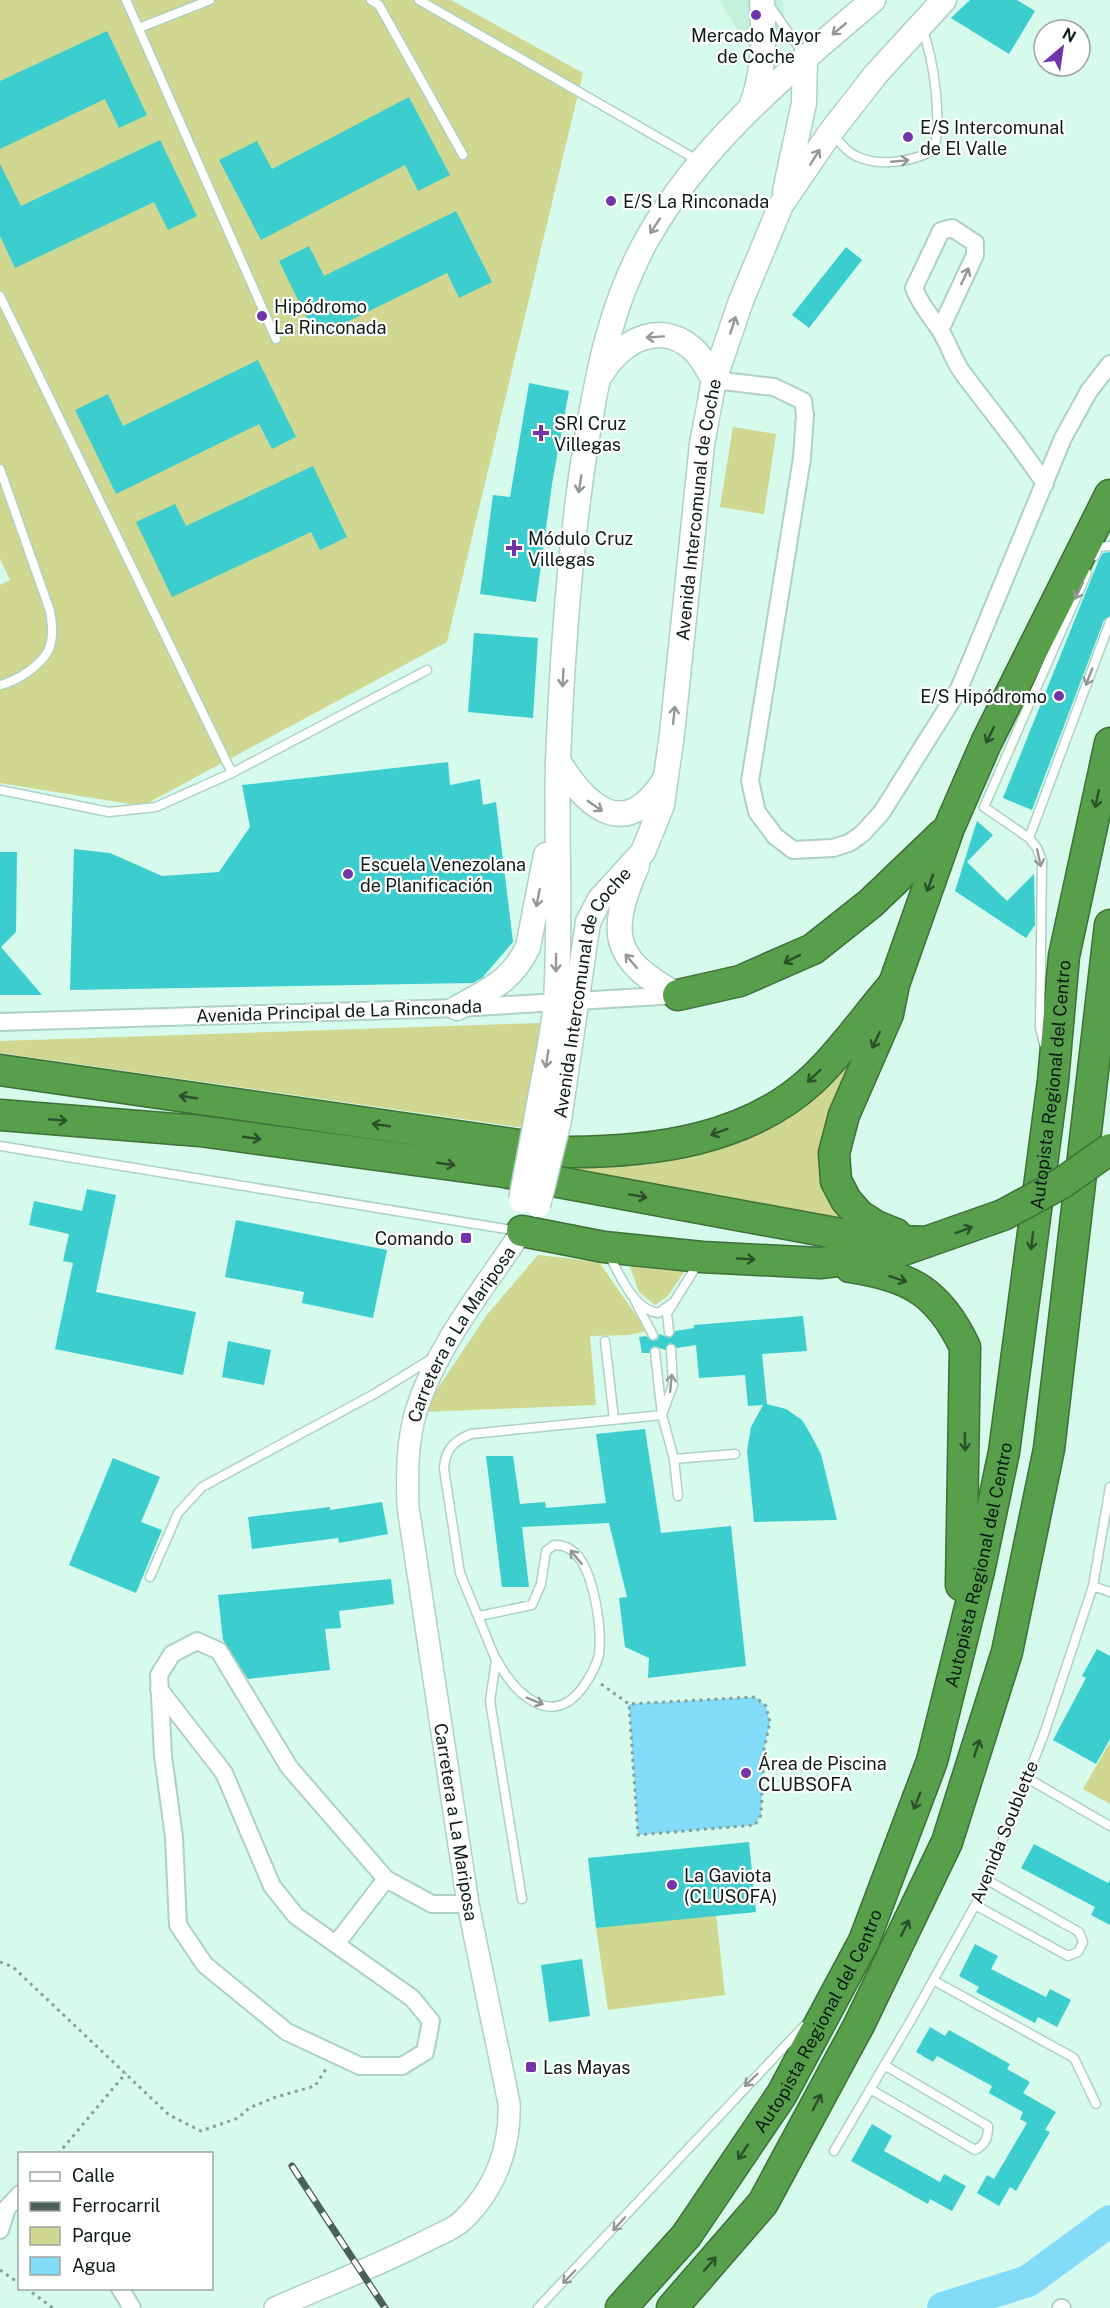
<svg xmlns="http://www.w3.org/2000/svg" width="1110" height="2308" font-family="'Public Sans',sans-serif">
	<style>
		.built { fill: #c3f0dd }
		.green { fill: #cfd791 }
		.water { fill: #83dbfa }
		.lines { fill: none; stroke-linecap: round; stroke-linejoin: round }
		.river { stroke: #83dbfa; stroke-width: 32 }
		.building { fill: #3ccecf }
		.service-casing { stroke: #add1c2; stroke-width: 11 }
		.minor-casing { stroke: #add1c2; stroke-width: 20 }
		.tertiary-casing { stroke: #add1c2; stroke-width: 24 }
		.secondary-casing { stroke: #add1c2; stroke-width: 27 }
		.motorway-casing { stroke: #3d7138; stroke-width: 33 }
		.path { stroke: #86a095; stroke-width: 3; stroke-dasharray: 3 4.5; stroke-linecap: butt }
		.service { stroke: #fff; stroke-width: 8 }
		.minor { stroke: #fff; stroke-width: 16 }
		.tertiary { stroke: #fff; stroke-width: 21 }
		.secondary { stroke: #fff; stroke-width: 24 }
		.motorway { stroke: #579f4b; stroke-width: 30 }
		.rail-casing { stroke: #4b6057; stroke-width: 7 }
		.rail { stroke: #fff; stroke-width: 4.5; stroke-dasharray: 14; stroke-linecap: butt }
		.secondary-bridge-casing { stroke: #add1c2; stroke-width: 27; stroke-linecap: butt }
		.motorway-bridge-casing { stroke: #3d7138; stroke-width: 33; stroke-linecap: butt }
		.secondary-bridge { stroke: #fff; stroke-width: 24 }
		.motorway-bridge { stroke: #579f4b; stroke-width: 30 }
		.oneway { stroke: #939896 }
		.oneway2 { stroke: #2b502b }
		.poi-dot { fill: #7334a9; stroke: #fff; stroke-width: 2 }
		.labels { text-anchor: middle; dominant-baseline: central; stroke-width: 4.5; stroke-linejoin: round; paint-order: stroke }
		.poi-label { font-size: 18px; fill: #0e1b16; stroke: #fff; text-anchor: start }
		.street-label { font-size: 18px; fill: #0e1b16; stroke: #fff }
	</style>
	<rect width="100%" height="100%" fill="#d6faeb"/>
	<path class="built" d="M719 0H783L785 30 745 42Z"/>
	<path class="green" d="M0 0H451L583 73 447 642 142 806 0 783V585L10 580 0 559Z
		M733 427 776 434 764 514 720 507Z
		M874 1022 836 1107 861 1228 564 1169 647 1163 695 1156 750 1133Z
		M540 1023 525 1128 0 1053V1041Z
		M538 1255 599 1262 647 1331 629 1335 590 1336 596 1405 422 1412 486 1316Z
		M628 1261 688 1266 668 1296 655 1305 639 1292Z
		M1110 1742V1804L1083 1789Z
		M716 1914 725 1995 608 2010 596 1928Z"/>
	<path class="water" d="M755 1697 766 1706 770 1722 764 1749 761 1815 755 1825 638 1835 629 1704Z"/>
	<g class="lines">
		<path class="river" d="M943 2308 1028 2281 1110 2221"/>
	</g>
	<path class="building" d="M970 0H1017L1035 11 1009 54 951 18Z
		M107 31 147 115 119 128 105 99 0 149V81Z
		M409 97 450 175 418 191 405 165 261 240 219 160 257 141 272 169Z
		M160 140 197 216 168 230 154 202 15 268 0 236V164L21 206Z
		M456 211 492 282 459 298 447 273 316 337 279 261 309 246 324 276Z
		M846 247 862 260 809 328 792 315Z
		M258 360 296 437 272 449 259 424 116 494 75 410 108 394 123 426Z
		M529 383 569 391 552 484 536 602 480 594 493 495 510 497Z
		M313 466 347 537 320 550 311 532 172 597 136 522 175 504 186 526Z
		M1110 552V616L1104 620 1032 810 1003 798 1098 562 1103 553Z
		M474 633 538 638 533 718 468 712Z
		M448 762 450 785 480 779 483 805 496 802 513 942 482 978 473 983 70 990 74 849 110 853 162 876 219 872 250 827 242 785Z
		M977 821 993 835 967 862 1007 901 1034 874 1035 925 1026 938 955 891Z
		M0 852H17L16 932 1 947 42 995H0Z
		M87 1189 116 1195 96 1292 196 1312 183 1375 55 1349 73 1263 63 1261 69 1234 29 1225 34 1201 82 1211Z
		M236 1220 387 1250 373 1318 302 1303 304 1292 225 1277Z
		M803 1316 807 1351 762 1354 767 1404 786 1409 802 1420 811 1435 821 1454 837 1520 754 1522 747 1451 751 1427 763 1405 748 1406 745 1375 699 1378 696 1345 677 1348 670 1343 665 1350 654 1346 649 1353H642L639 1337 646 1336 653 1341 658 1339 659 1334 670 1338 675 1331 694 1328V1325Z
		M228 1341 271 1350 264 1385 222 1377Z
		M645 1429 661 1533 731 1526 746 1666 648 1678 649 1658 625 1647 619 1598 627 1597 609 1523 522 1527 529 1587H502L486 1456H513L520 1504 545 1502 546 1508 606 1503 596 1434Z
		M113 1458 160 1477 141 1522 162 1530 136 1593 69 1565Z
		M382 1502 388 1534 339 1543 338 1538 252 1549 248 1517 330 1507V1510Z
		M391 1579 394 1604 339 1611 341 1628 325 1629 330 1670 248 1679 223 1640 218 1595Z
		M1097 1649 1110 1656V1739L1096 1764 1053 1740 1086 1678 1082 1676Z
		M749 1842 756 1912 596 1928 588 1858Z
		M1034 1844 1108 1883 1110 1880V1925L1091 1915 1095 1907 1021 1868Z
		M975 1944 998 1956 991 1969 1046 1997 1050 1989 1071 2000 1057 2027 1038 2017 1035 2023 976 1992 979 1987 959 1976Z
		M582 1959 590 2016 549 2022 541 1965Z
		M930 2027 945 2036 949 2030 1010 2064 1007 2069 1030 2082 1023 2093 1056 2112 1045 2130 1050 2132 1016 2191 1010 2187 999 2206 977 2193 987 2175 994 2179 1027 2123 1020 2119 1023 2112 989 2093 992 2086 937 2056 933 2062 916 2052Z
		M872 2124 892 2136 884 2151 940 2182 944 2174 966 2186 952 2211 930 2199 928 2204 851 2161Z"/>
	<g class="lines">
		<defs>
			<path id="service" d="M126 0 276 339
				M371 0 379 5 463 155
				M419 0 699 161
				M769 5 805 56
				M139 28 210 0
				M833 135C839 141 846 151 854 155 878 168 911 162 934 150 942 118 934 60 922 28
				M0 296 232 773
				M0 469 50 611C52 623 54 636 49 649 41 666 17 681 0 685
				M1095 556 1099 547 1110 546
				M0 790 109 812 156 807 232 773 427 670
				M1029 838 984 807 1087 573
				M1044 1044 1040 1027 1042 861 1037 848 1029 838 1110 622
				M0 1146 518 1231
				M609 1255C620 1275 633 1309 658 1313L674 1302 699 1262
				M635 1301 653 1335
				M669 1332 667 1313 673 1304
				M605 1341 614 1419
				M655 1352 662 1415 674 1459 678 1496
				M663 1412 673 1385 671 1349
				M674 1459 735 1454
				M150 1577 178 1513 202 1487 376 1393 433 1358
				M1093 1586 1110 1592
				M479 1616 532 1605 541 1584 546 1551 554 1545C561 1545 569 1547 575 1553 594 1571 602 1628 599 1654 597 1665 590 1677 583 1687 552 1730 515 1694 497 1660
				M1027 1778 1110 1826
				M522 1899 490 1701 496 1660 460 1573 444 1469C445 1450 453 1441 471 1434L662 1415
				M975 1905 1068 1956 1078 1952 1083 1942 1079 1932 987 1880
				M933 1980 1074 2058 1096 2104
				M870 2089 975 2150C986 2144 988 2138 988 2126L884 2065
				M834 2151 911 2020 983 1891 1044 1734 1093 1586 1110 1487
				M538 2308 804 2026"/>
			<path id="minor" d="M940 330 975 255V243L952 228 941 231 914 288C920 304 929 314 938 327 948 341 952 358 962 372 990 410 1020 445 1045 484
				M714 380 774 387 803 401 805 415 802 458 750 781 757 812 775 836 793 850 833 848 849 843 862 834 882 812 959 689 1063 438 1089 391 1110 364
				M0 1022 457 1008 678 995
				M159 1689 224 1773 272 1886 296 1916 412 1998 431 2021 425 2052 402 2066H360L287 2032 205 1965 178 1925 174 1837 163 1756 159 1675 172 1654 197 1641 219 1651 289 1767 386 1879 432 1904H468
				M336 1944 386 1879
				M0 2230 7 2208 20 2194
				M120 2288 132 2308
				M1061 2308H1062"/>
			<g id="tertiary">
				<path id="s1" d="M275 2308C325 2286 377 2266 426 2241 437 2235 452 2230 462 2221 495 2190 511 2147 509 2103L468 1904 408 1507C407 1474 407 1442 416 1411 437 1345 484 1288 522 1231"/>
			</g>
			<g id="secondary">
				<path d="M751 107C765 70 764 38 762 0"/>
				<path d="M785 191 804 103 805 57"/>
				<path d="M602 373C622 339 664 319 696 352 703 360 709 371 714 380"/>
				<path d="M558 761C588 809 626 842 665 779"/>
				<path d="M637 866C608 932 611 960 678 995"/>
				<path d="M457 1008C489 990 512 981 528 947L546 855"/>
				<path d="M537 1116C543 1078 553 1039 556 1001 561 921 556 841 558 762 562 658 569 553 585 450 597 375 611 301 650 234 704 140 791 70 873 0"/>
				<path id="s2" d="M559 1120 588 922 600 899 643 852 662 805 672 734 702 444 714 380 741 301 781 205 830 133 876 74 944 0"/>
			</g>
			<g id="motorway">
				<path d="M678 995 740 981 813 949 871 903 943 834"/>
				<path d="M0 1070 568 1152C654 1152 748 1140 813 1079 843 1051 867 1015 894 984"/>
				<path d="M0 1115 200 1131 504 1172 873 1240 925 1242"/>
				<path d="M522 1231 604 1247 702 1257 820 1263 889 1255 1003 1215"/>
				<path d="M896 1234 876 1226 859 1215 846 1200 836 1181 834 1153 844 1115 888 1014 894 984 949 828 986 743 1110 495"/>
				<path d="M850 1267C910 1276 939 1292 965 1347L961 1585"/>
				<path id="s3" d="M621 2308 686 2236 782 2094 864 1941 932 1761 979 1571 1004 1452 1053 1081 1064 956 1110 743"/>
				<path d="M672 2308 763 2203 859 2025 947 1842 1007 1652 1049 1449 1110 925"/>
			</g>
		</defs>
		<use href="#service" class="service-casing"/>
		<use href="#minor" class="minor-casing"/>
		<use href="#tertiary" class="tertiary-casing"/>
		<use href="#secondary" class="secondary-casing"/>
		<use href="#motorway" class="motorway-casing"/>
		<path class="path" d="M601 1684 629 1704 755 1697 766 1706 770 1722 764 1749 761 1815 755 1825 638 1835 629 1704
			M0 1962 13 1967 169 2115 201 2131 238 2118 249 2108 276 2097 315 2086 326 2069
			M58 2154 126 2073
			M0 2270 20 2284
			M26 2288 53 2308"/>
		<use href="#service" class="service"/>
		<use href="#minor" class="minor"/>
		<use href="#tertiary" class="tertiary"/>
		<use href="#secondary" class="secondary"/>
		<use href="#motorway" class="motorway"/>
		<defs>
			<path id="rail" d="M292 2166 385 2308"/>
		</defs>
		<use href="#rail" class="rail-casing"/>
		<use href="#rail" class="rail"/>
		<defs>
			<path id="secondary-bridge" d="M521 1200 537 1116
				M538 1205 559 1120"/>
			<path id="motorway-bridge" d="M1003 1215 1062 1183 1110 1149"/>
		</defs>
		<use href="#secondary-bridge" class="secondary-bridge-casing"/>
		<use href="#motorway-bridge" class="motorway-bridge-casing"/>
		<use href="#secondary-bridge" class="secondary-bridge"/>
		<use href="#motorway-bridge" class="motorway-bridge"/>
	</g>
	<defs><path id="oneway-shaft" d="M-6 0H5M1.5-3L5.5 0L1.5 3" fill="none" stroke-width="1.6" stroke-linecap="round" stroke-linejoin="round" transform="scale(1.5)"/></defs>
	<g class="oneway">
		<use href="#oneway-shaft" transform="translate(839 29) rotate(140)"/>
		<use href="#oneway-shaft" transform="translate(815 157) rotate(-58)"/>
		<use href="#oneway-shaft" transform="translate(900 161) rotate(-5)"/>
		<use href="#oneway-shaft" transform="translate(655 226) rotate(123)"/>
		<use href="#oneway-shaft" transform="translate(965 276) rotate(-65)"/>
		<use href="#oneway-shaft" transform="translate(733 325) rotate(-72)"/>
		<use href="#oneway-shaft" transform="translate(655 337) rotate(176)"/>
		<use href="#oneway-shaft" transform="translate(580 484) rotate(99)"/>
		<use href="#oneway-shaft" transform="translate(1079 591) rotate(115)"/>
		<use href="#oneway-shaft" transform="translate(1089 677) rotate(111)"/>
		<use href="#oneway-shaft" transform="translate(563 678) rotate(93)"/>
		<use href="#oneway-shaft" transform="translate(674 715) rotate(-84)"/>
		<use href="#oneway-shaft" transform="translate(595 806) rotate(35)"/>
		<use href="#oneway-shaft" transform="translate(1039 858) rotate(78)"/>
		<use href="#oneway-shaft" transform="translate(538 898) rotate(101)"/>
		<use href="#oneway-shaft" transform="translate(631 961) rotate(-130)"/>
		<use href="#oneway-shaft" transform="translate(556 963) rotate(91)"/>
		<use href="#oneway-shaft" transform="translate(547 1059) rotate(99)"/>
		<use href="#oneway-shaft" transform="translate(671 1383) rotate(-84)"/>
		<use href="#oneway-shaft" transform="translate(576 1557) rotate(-130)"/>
		<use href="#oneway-shaft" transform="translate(535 1701) rotate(22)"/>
		<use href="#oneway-shaft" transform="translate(751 2080) rotate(136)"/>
		<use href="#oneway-shaft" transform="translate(619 2224) rotate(132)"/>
		<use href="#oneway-shaft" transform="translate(569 2277) rotate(134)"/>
	</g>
	<g class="oneway2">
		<use href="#oneway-shaft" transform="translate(990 735) rotate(116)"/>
		<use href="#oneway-shaft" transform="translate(1097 799) rotate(102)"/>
		<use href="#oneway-shaft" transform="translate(930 883) rotate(110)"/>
		<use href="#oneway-shaft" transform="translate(792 959) rotate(153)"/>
		<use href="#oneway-shaft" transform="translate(876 1040) rotate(115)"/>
		<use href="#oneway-shaft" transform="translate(814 1076) rotate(136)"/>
		<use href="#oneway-shaft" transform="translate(188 1097) rotate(-172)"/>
		<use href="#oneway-shaft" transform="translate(58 1120) rotate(5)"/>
		<use href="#oneway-shaft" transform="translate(381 1125) rotate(-172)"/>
		<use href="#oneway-shaft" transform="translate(719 1132) rotate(159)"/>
		<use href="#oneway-shaft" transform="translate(252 1138) rotate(8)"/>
		<use href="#oneway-shaft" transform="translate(446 1164) rotate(8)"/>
		<use href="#oneway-shaft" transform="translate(638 1196) rotate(10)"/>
		<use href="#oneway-shaft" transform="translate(964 1230) rotate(-20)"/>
		<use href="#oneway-shaft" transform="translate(1032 1241) rotate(97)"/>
		<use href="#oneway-shaft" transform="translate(746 1259) rotate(3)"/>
		<use href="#oneway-shaft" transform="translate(898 1279) rotate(18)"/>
		<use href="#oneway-shaft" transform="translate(965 1442) rotate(89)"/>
		<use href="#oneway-shaft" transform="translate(977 1748) rotate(-72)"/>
		<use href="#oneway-shaft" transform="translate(917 1801) rotate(111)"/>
		<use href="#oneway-shaft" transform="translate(905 1928) rotate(-64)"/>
		<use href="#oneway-shaft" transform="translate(817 2102) rotate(-62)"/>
		<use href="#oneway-shaft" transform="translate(743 2152) rotate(124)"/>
		<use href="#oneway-shaft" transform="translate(710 2264) rotate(-49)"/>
	</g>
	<g class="poi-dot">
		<circle cx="756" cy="15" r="6"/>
		<circle cx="908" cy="137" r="6"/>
		<circle cx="611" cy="201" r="6"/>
		<circle cx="262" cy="316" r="6"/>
		<path d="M538 424h6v6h6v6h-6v6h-6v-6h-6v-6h6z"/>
		<path d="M511 539h6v6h6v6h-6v6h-6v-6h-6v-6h6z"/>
		<circle cx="1059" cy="696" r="6"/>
		<circle cx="348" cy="874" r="6"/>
		<rect x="460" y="1232" width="12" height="12" rx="3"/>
		<circle cx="746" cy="1773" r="6"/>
		<circle cx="672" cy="1885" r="6"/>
		<rect x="525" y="2061" width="12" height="12" rx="3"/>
	</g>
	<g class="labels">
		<g class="poi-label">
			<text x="756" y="35" text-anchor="middle">Mercado Mayor<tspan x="756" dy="21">de Coche</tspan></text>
			<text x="920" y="127">E/S Intercomunal<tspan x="920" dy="21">de El Valle</tspan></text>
			<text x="623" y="201">E/S La Rinconada</text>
			<text x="274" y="306">Hipódromo<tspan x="274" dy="21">La Rinconada</tspan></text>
			<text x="554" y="423">SRI Cruz<tspan x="554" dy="21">Villegas</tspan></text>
			<text x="528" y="538">Módulo Cruz<tspan x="528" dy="21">Villegas</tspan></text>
			<text x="1047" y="696" text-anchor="end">E/S Hipódromo</text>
			<text x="360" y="864">Escuela Venezolana<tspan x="360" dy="21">de Planificación</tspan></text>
			<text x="454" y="1238" text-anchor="end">Comando</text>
			<text x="758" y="1763">Área de Piscina<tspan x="758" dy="21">CLUBSOFA</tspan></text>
			<text x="684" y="1875">La Gaviota<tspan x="684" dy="21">(CLUSOFA)</tspan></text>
			<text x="543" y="2067">Las Mayas</text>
		</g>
		<g class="street-label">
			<text stroke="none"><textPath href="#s2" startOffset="638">Avenida Intercomunal de Coche</textPath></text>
			<text stroke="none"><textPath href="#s2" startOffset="134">Avenida Intercomunal de Coche</textPath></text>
			<text transform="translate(339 1011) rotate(-2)">Avenida Principal de La Rinconada</text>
			<text stroke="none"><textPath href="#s3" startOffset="1322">Autopista Regional del Centro</textPath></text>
			<text stroke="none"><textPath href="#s1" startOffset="1128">Carretera a La Mariposa</textPath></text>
			<text stroke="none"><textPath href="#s3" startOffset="836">Autopista Regional del Centro</textPath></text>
			<text transform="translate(456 1822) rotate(81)">Carretera a La Mariposa</text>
			<text transform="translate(1004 1832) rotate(-68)">Avenida Soublette</text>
			<text stroke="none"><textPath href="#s3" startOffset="350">Autopista Regional del Centro</textPath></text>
		</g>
	</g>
	<rect x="18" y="2152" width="195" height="138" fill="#ffffff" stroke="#9fa4a2" stroke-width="1.5"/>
	<rect x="30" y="2172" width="30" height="9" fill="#ffffff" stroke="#9fa4a2" stroke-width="1.5"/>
	<text x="72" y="2182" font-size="18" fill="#0e1b16">Calle</text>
	<rect x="30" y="2202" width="30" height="9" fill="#4b6057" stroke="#9fa4a2" stroke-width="1.5"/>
	<text x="72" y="2212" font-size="18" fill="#0e1b16">Ferrocarril</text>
	<rect x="30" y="2227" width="30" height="18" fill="#cfd791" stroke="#9fa4a2" stroke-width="1.5"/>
	<text x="72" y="2242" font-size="18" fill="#0e1b16">Parque</text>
	<rect x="30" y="2257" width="30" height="18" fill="#83dbfa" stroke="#9fa4a2" stroke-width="1.5"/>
	<text x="72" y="2272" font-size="18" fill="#0e1b16">Agua</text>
	<g transform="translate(1062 48) rotate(29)"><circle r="28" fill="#ffffff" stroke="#9fa4a2" stroke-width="1.5"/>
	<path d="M0-4.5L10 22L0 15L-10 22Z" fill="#7334a9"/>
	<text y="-9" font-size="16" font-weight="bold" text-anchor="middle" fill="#0e1b16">N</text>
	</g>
</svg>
